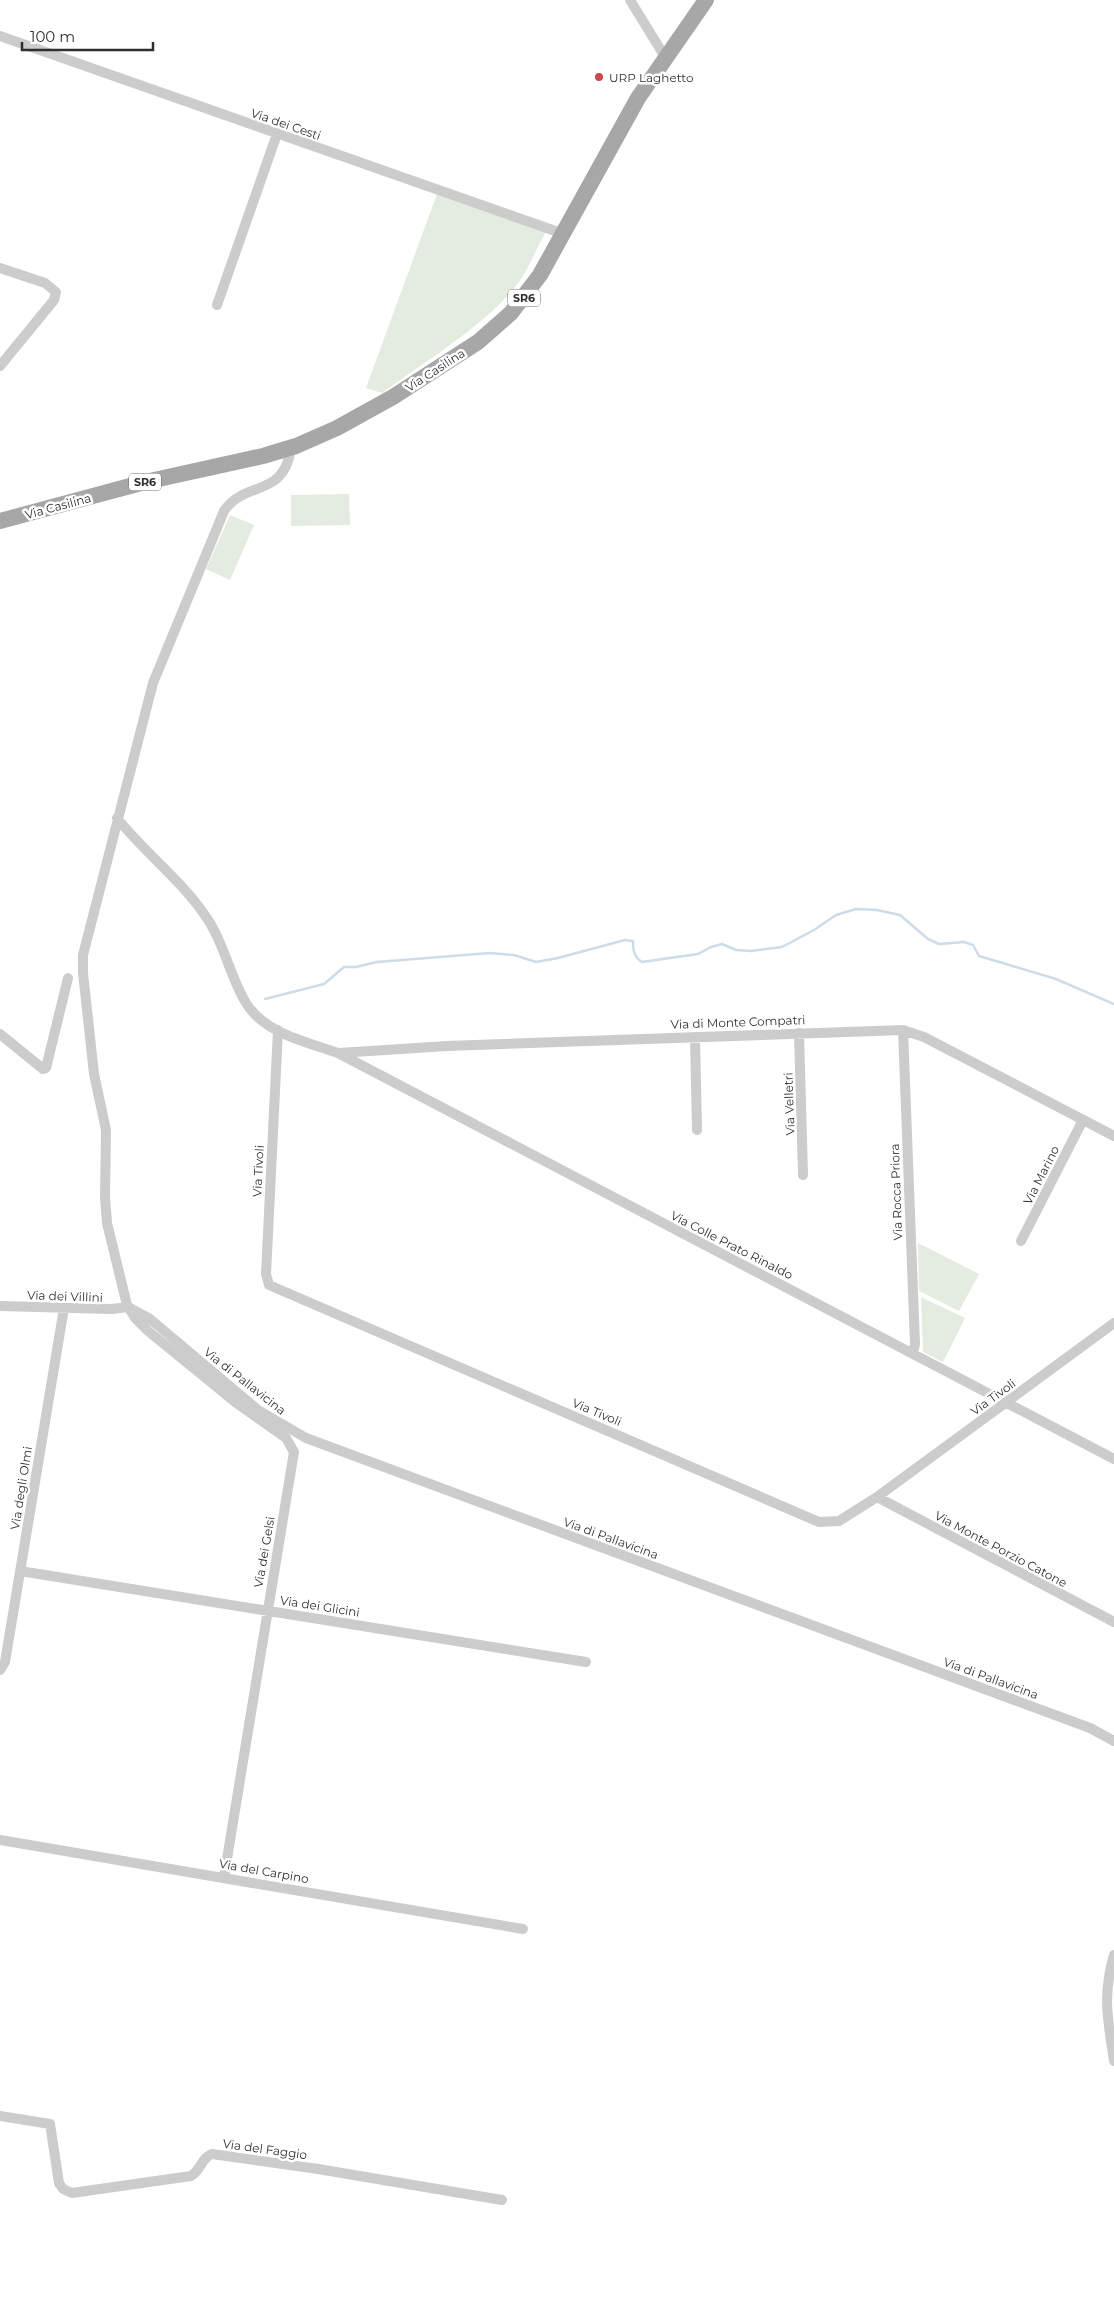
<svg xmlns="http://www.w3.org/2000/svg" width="1114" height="2322" font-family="Montserrat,sans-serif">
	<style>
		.green { fill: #e4ebdf }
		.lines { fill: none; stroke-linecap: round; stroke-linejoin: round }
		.stream { stroke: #cddce8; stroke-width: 2.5 }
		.street { stroke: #ccc; stroke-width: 10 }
		.primary { stroke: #a7a7a7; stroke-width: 16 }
		.poi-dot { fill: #d14648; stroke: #fff; stroke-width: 2 }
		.labels { text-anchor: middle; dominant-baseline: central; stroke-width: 5; stroke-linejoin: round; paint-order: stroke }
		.shield { fill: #fff; stroke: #6d6d6d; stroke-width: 1 }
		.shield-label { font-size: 11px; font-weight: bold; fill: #2f2f2f }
		.poi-label { font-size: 12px; fill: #2f2f2f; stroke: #fff; text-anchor: start }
		.street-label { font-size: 12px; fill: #2f2f2f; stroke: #fff }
	</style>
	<rect width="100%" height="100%" fill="#fff"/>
	<path class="green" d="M437 194 546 232C537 247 530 265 521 279 491 322 425 361 382 393L366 388Z
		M349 494 350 525 291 526V495Z
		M230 515 254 525 230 580 206 569Z
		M918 1243 979 1274 959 1311 919 1291Z
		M921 1297 965 1318 943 1362 923 1352Z"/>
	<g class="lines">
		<path class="stream" d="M265 999 324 984 344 967H356L377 962 490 953 514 955 536 962 558 958 625 940 633 941C633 950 634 957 642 962L698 954 711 947 722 944 736 950 751 951 782 947 814 930 836 915 856 909 877 910 900 915 928 939 939 944 964 942 973 945 979 956 1056 979 1114 1004"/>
		<path class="street" d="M630 0 665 57
			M0 36 564 234
			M0 268 45 283 56 292 54 300 0 366
			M217 305 277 134
			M117 818C144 852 179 878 204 914 224 941 229 975 246 1003 264 1033 307 1042 338 1053L1114 1459
			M278 1030 266 1274 269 1285 819 1522 839 1521 877 1497 1114 1323
			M903 1030 915 1344 913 1353
			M799 1033 803 1175
			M0 1034 43 1069 46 1068 68 978
			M695 1037 697 1130
			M339 1053 447 1046 903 1030 924 1037 1114 1136
			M1021 1241 1083 1120
			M0 1306 112 1309 128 1307
			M128 1307 150 1319 258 1410 306 1438 1090 1728 1114 1741
			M877 1497 1114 1622
			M20 1571 586 1662
			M0 1670 5 1662 64 1308
			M0 1840 523 1929
			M224 1877 294 1452 286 1438 235 1402 148 1331 135 1318 127 1305 107 1223 105 1197 106 1130 94 1074 83 973V955L153 683 224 511C244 480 284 499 291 448
			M1114 1955C1102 1996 1108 2020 1114 2061
			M0 2116 50 2124 59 2183 63 2189 72 2193 191 2176C201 2170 202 2157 212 2154L318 2169 502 2200"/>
		<path class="primary" d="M0 521 145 482 263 456 296 446 337 428 393 397 478 342 511 313 540 275 638 98 706 0"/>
	</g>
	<circle class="poi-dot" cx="599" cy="77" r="5"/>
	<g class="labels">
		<g class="shield">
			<rect x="508" y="289.5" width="32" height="17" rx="4"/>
			<rect x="129" y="473.5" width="32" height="17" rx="4"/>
		</g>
		<g class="shield-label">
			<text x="524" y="298">SR6</text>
			<text x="145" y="482">SR6</text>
		</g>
		<g class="poi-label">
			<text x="609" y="77">URP Laghetto</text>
		</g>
		<g class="street-label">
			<text transform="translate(286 124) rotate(19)">Via dei Cesti</text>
			<text transform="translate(435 370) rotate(-33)">Via Casilina</text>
			<text transform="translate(58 506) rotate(-15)">Via Casilina</text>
			<text transform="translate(738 1022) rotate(-2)">Via di Monte Compatri</text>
			<text transform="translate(789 1104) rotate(-92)">Via Velletri</text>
			<text transform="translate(258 1171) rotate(-87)">Via Tivoli</text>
			<text transform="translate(1041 1175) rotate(-63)">Via Marino</text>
			<text transform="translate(896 1192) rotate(-92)">Via Rocca Priora</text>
			<text transform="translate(732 1245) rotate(27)">Via Colle Prato Rinaldo</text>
			<text transform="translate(65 1296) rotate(2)">Via dei Villini</text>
			<text transform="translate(245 1381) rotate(38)">Via di Pallavicina</text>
			<text transform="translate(993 1397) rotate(-36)">Via Tivoli</text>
			<text transform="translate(597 1412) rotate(23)">Via Tivoli</text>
			<text transform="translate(21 1488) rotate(-81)">Via degli Olmi</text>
			<text transform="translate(611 1538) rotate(20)">Via di Pallavicina</text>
			<text transform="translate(1001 1549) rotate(28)">Via Monte Porzio Catone</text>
			<text transform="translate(264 1552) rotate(-80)">Via dei Gelsi</text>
			<text transform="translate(320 1606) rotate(9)">Via dei Glicini</text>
			<text transform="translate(991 1678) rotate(20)">Via di Pallavicina</text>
			<text transform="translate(264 1871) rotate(10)">Via del Carpino</text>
			<text transform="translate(265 2149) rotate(8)">Via del Faggio</text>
		</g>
	</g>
	<path d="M22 42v8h131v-8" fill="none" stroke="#2f2f2f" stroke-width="2.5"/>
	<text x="30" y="42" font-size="15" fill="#2f2f2f" stroke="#ffffff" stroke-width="4" paint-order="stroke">100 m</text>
</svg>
